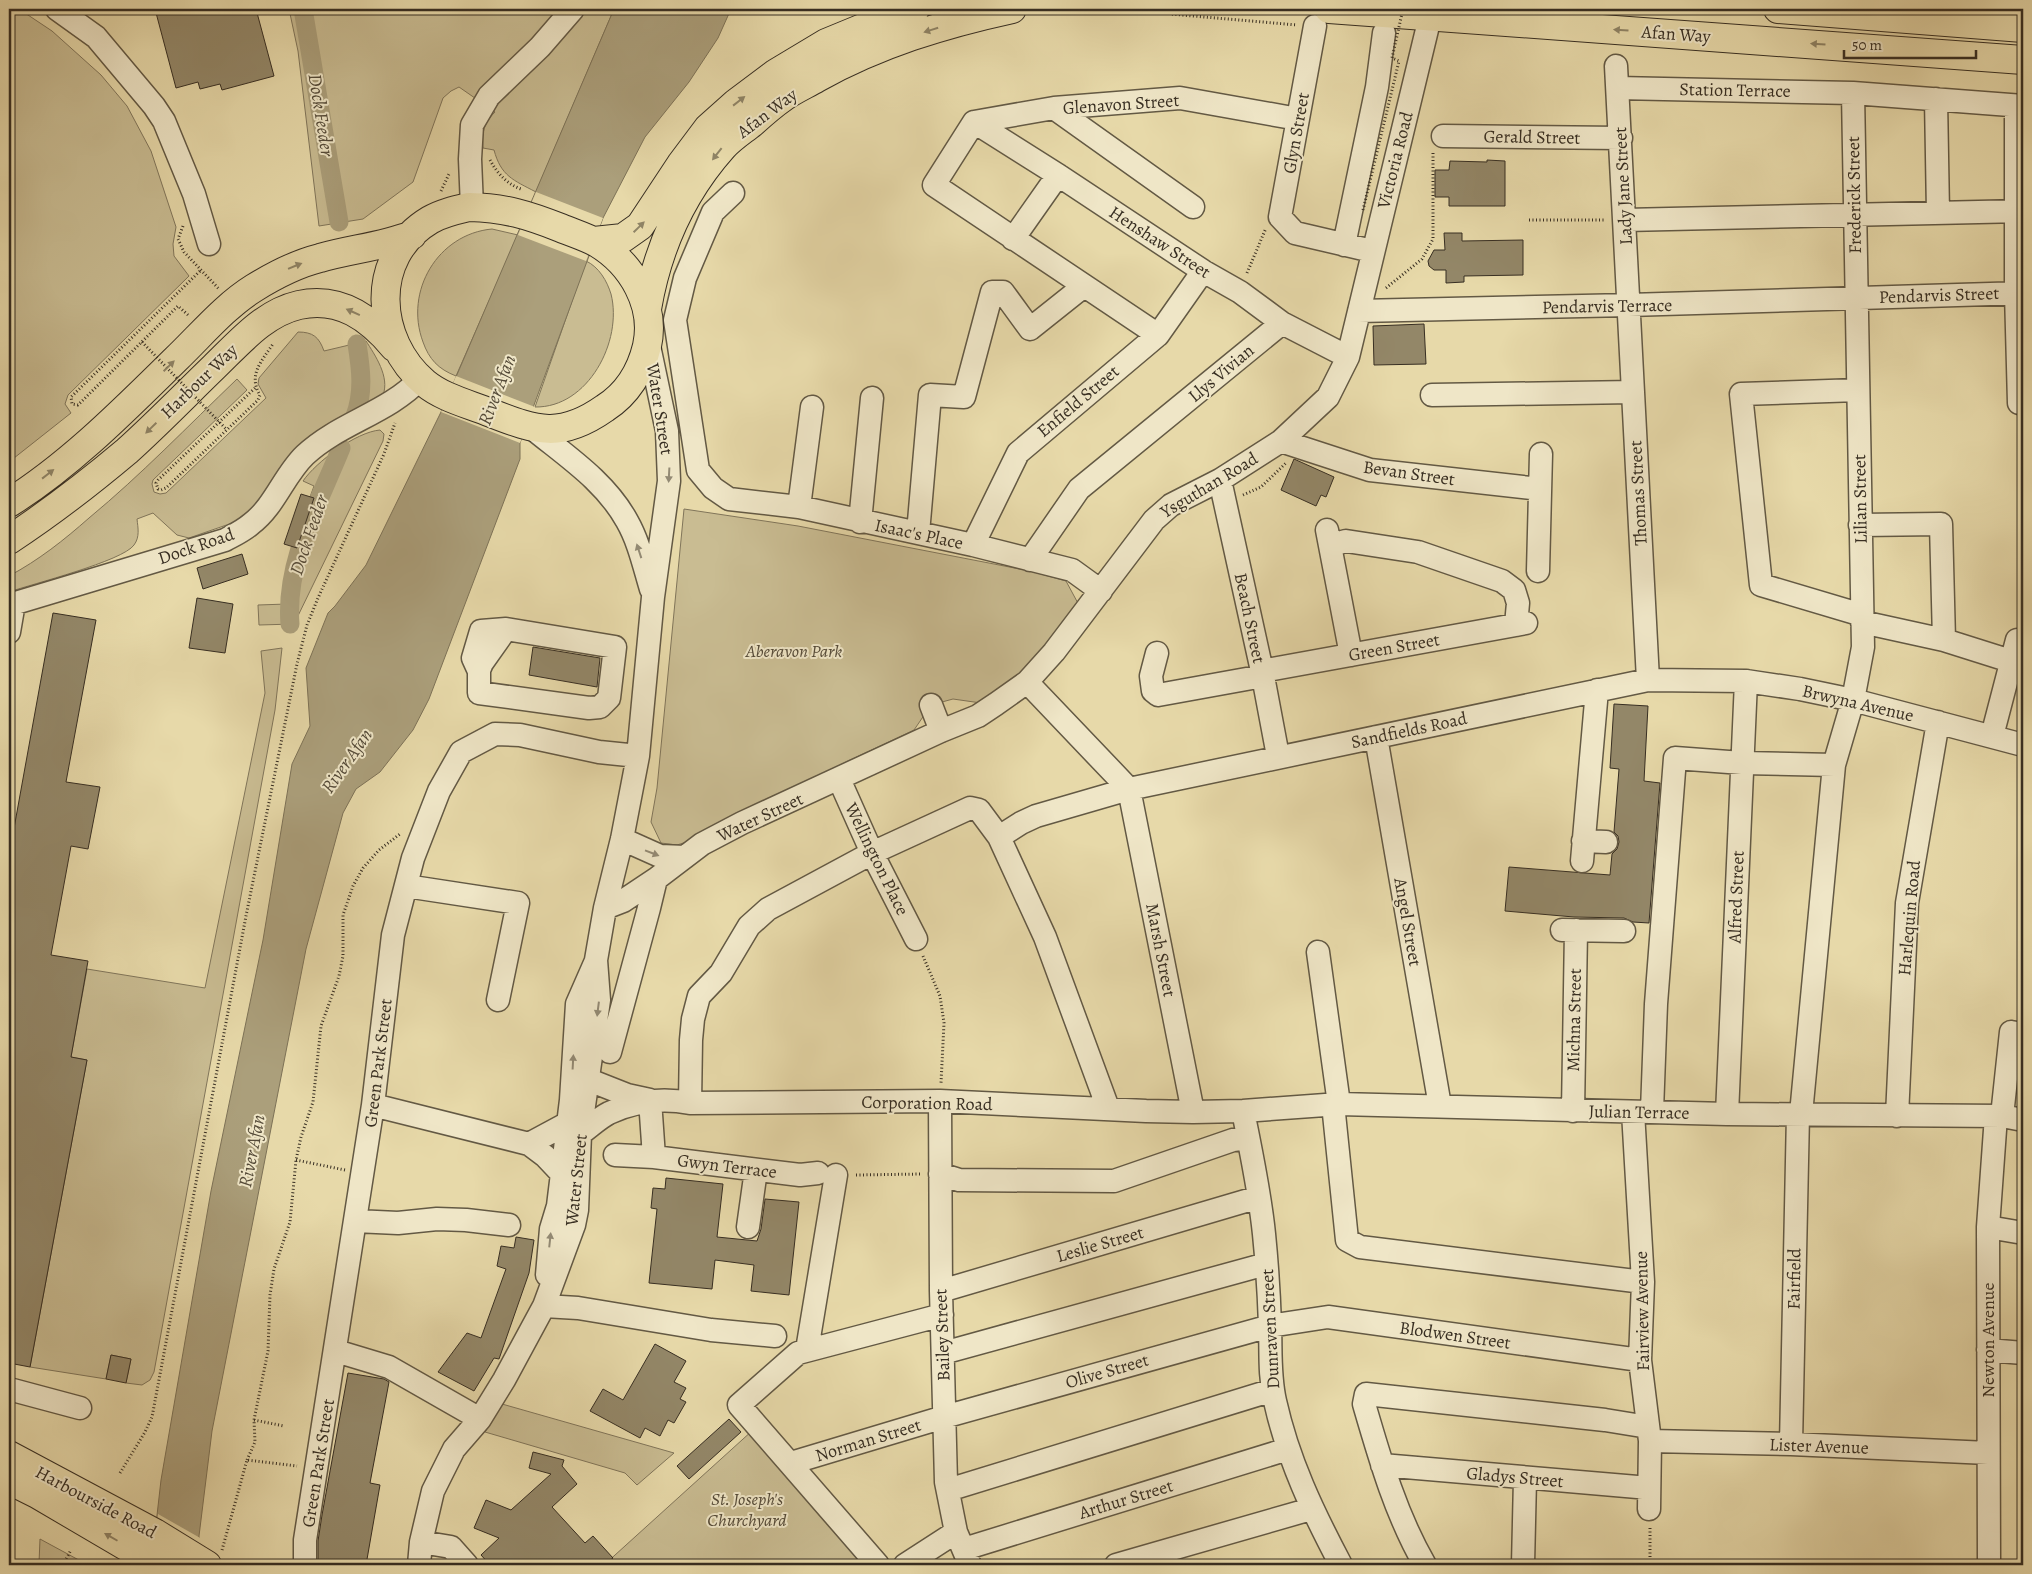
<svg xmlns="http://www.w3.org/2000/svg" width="2032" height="1574" font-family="Alegreya,serif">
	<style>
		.green { fill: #c9bc92; stroke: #80755a }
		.water { fill: #ab9f7b; stroke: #7d7257 }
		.pier { fill: #e7d9a9 }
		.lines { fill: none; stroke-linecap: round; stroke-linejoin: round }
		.canal { stroke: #ab9f7b; stroke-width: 19 }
		.building { fill: #938768; stroke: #372e22 }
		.minor-casing { stroke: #635944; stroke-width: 25 }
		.major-casing { stroke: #372e22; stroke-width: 30 }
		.path { stroke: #372e22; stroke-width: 3; stroke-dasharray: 1 2.5; stroke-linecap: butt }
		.minor { stroke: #efe6c7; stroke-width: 22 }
		.major { stroke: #e7d9a9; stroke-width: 28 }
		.path-bridge { stroke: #372e22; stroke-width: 3; stroke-dasharray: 1 2.5; stroke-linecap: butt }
		.oneway { fill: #8f8466 }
		.oneway2 { fill: #938a74 }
		.labels { text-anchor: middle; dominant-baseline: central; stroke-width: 4; stroke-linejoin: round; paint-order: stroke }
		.street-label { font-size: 18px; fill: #372e22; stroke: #efe6c7 }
		.park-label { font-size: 18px; font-style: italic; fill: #544a38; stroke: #efe6c7 }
		.water-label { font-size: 19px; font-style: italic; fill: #544a38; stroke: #efe6c7 }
	</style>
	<rect width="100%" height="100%" fill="#e7d9a9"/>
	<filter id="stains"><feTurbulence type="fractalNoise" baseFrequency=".004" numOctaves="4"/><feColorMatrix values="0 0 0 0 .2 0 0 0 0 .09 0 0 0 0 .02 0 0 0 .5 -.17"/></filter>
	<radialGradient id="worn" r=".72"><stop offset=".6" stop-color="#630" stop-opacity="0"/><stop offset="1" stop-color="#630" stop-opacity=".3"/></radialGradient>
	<path class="green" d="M9 9H19L52 31 101 75 127 106 151 151 176 227 173 244 174 256 189 276 68 395 65 404 71 413 9 462Z
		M289 9H614L536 192C513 180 501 176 494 150L483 148C482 133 483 124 495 112L459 87 451 91 443 98 413 182 363 219 319 226 298 51Z
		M492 229 518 235 456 376C438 369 429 359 423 342 404 291 438 234 492 229Z
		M586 261C599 267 607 281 611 294 623 341 588 408 535 407Z
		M298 332C313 332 319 337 324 351L366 341C375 355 390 377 383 395L238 521 189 538 177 535 153 513 137 519C138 528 140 537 134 545 123 561 32 584 9 592V576C39 560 64 540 89 518 141 475 188 426 237 379L247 390 153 480 152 484 154 492 160 494 166 493 266 398 258 384 259 378Z
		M380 430 384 434 383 441 294 624 259 625 258 605 287 604 291 568 314 499 310 497 314 486 303 481C316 462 356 432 380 430Z
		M684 509 798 526 1030 571 1066 581 1080 607 1019 676 981 703 953 699 931 705 914 730 848 761 696 839 677 845 661 843 651 822 657 788Z
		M282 648 275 710 154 1372 150 1380 142 1385 126 1383 131 1359 111 1355 106 1379 30 1367 87 1060 71 1057 87 969 205 988 265 693 261 651Z
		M502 1404 674 1453 637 1485 625 1473 485 1432Z
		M753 1430 869 1565H604Z
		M40 1539 88 1565H42L39 1563Z"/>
	<path class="water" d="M614 9H731L718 38 689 82 645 137 603 218 520 443V459L429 699 413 730 380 772 356 789 343 813 306 949 212 1431 199 1536 200 1565 155 1533 161 1480 211 1191 263 940 292 764 310 726 306 668 328 613 335 606 366 565 441 412Z"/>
	<path class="pier" d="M536 192 603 218 586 261 518 235Z
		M456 376 535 407 520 443 441 412Z
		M158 1514 202 1539 203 1565H152Z"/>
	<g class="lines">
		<path class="canal" d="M303 9 339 222
			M355 416C364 392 361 369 357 344
			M290 624C285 562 318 505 341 448"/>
	</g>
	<path class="building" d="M155 9H256L274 76 222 90 220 84 200 89 198 82 176 88Z
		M1487 160 1505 161V206H1449V197H1435V170H1449L1450 161 1487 162Z
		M1444 233H1462V241L1523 240V275L1464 276V282L1446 283V270H1434L1429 266 1428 261 1434 250H1445Z
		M1424 324 1426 364 1374 365 1373 326Z
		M1294 459 1334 477 1326 497 1321 495 1316 506 1281 490Z
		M301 494 314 498 297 548 284 544Z
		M242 554 248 574 203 589 197 568Z
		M197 598 233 604 225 653 189 648Z
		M53 613 96 620 66 782 100 787 88 849 71 846 51 955 88 961 71 1057 87 1060 30 1367 9 1363V1058L11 1044H9V856Z
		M533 647 600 658 597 687 529 675Z
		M1614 704 1648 706 1644 781 1660 783 1649 923 1633 922 1624 918 1574 917 1505 911 1509 867 1610 875 1612 854 1617 849 1619 842 1618 836 1614 832 1619 769 1610 768Z
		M666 1178 723 1184 717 1237 757 1241 761 1229 765 1199 799 1202 789 1295 751 1291 754 1265 715 1260 712 1289 649 1283 657 1209 651 1208 653 1188 665 1189Z
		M516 1237 534 1240 529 1273 499 1359 494 1358 474 1391 438 1372 467 1333 481 1338 506 1269 497 1266 501 1246 514 1248Z
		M655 1344 686 1361 674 1382 686 1388 680 1399 686 1402 674 1423 668 1420 660 1436 645 1428 640 1438 590 1411 603 1389 623 1400Z
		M111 1355 131 1359 126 1383 106 1379Z
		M348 1373 384 1379 389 1382 370 1483 380 1485 366 1565H318V1541L322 1515Z
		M729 1419 741 1432 689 1479 677 1466Z
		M533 1452 564 1460 562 1466 577 1484 552 1507 585 1543 593 1536 613 1558 604 1565H490L481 1555 499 1538 474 1528 486 1500 511 1510 551 1474 529 1468Z"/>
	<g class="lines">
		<defs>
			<path id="minor" d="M57 9 96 37 154 106 164 121 194 194 209 244
				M1315 26 1280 217 1295 233 1372 251
				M1616 66 1648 680
				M1618 88 1853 93 2023 106
				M1936 99 1938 213
				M2016 106V293L2019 403
				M1054 108 1193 207
				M974 122 1058 175 1203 271 1240 292 1282 323 1348 357
				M974 122 934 185 1158 335
				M974 122 1054 108 1180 98 1298 119
				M1443 136 1621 138
				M733 193 713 212 685 278 675 320 698 470 713 488 729 499 799 507 973 545 1072 570 1101 591
				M472 207 470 159 472 125 489 96 540 47 573 9
				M1625 220 2023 211
				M1013 239 1058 175
				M1344 245 1377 87 1384 33
				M1359 311 1629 305 2023 293
				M1858 390 1741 394 1761 585 1862 615
				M1432 395 1633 392
				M532 428C566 456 605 481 627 521 639 542 644 566 651 589
				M1281 441 1370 470 1540 489
				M1220 480 1262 671 1278 756
				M799 507 812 407
				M860 522 872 398
				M1860 525 1941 524 1944 640 1862 622
				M1327 530 1351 655
				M918 533 930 395 964 397 992 292H1003L1030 329 1084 286
				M973 545 1018 453 1158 335 1203 271
				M1331 545 1346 541 1418 552 1502 581 1514 590 1518 603 1516 625
				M1030 560 1079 489 1282 323
				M1538 571 1541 454
				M9 605 225 540C234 535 243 531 251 524 275 506 284 475 305 455 339 423 388 413 420 379
				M506 629 615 647 609 698 600 707 589 708 479 693V670L482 663Z
				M9 632 14 603
				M1944 640 2001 658
				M1157 653 1151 676 1153 691 1158 695 1263 676
				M478 669 473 658 481 631 506 629
				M1262 671 1526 623
				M1027 682 1129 789
				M931 705 941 731
				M1992 736 2017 640 2023 642
				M1376 737 1440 1106
				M839 779 872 853 916 939
				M1129 789 1193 1112
				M999 837 1021 823 1036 816 1129 789 1648 680 1746 681 1800 689 1853 700 2023 745
				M622 839 660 856 685 857
				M1583 841 1606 842
				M1582 861 1597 690
				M406 886 518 903 498 1000
				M605 908 623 901 656 879
				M1562 930 1624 931
				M1318 952 1339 1104
				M610 1052 649 908 656 879 702 844 742 823 941 731 978 716 996 704 1027 682 1054 652 1154 520 1171 505 1220 480 1281 441 1328 397 1348 357 1432 9
				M579 1091 589 1080 627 1095 650 1100 654 1157
				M940 1101 941 1291 946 1482 956 1532 970 1565
				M690 1103 691 1040 693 1019 699 996 721 973 749 926 768 909 872 853 970 808 979 810 999 837 1045 937 1108 1108
				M1333 1104 1347 1240 1360 1247 1643 1282
				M373 1105 529 1144 545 1156 562 1174
				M1243 1111C1251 1152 1260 1193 1264 1234 1267 1264 1269 1295 1270 1325 1271 1351 1269 1375 1275 1401 1288 1460 1313 1512 1341 1565
				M1573 1111 1576 930
				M1652 1111 1656 1004 1675 758 1742 763 1834 765
				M1633 1112 1643 1282 1640 1360 1650 1441 1649 1509
				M1727 1114 1746 681
				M1801 1114 1834 765 1853 700 1863 647 1853 93
				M1897 1116 1907 903 1938 722
				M2002 1116 2011 1032 2023 1034
				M580 1134C590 1127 599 1118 609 1113 635 1101 663 1098 690 1103L940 1101 1146 1111 1193 1112 1243 1111 1339 1104 1727 1114 2002 1116 2023 1120
				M529 1144 568 1123
				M615 1155 654 1157 800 1175 818 1173
				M940 1174 959 1180 1114 1181 1233 1140 1248 1138
				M355 1221 398 1223 437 1219 466 1220 509 1225
				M748 1227 756 1170
				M1988 1227 2023 1233
				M547 1275 551 1229 558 1206 571 1100 577 1004 595 963
				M941 1291 1259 1197
				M544 1306 578 1308 711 1330 775 1336
				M807 1350 836 1175
				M1988 1350 2023 1353
				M336 1351 389 1367 480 1419
				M943 1353 1266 1264
				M9 1389 80 1408
				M1650 1441 1791 1444 1988 1453
				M1791 1444 1798 1114
				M791 1463 944 1417 1270 1326 1328 1317 1640 1360
				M1382 1465 1649 1488
				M948 1490 1273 1390
				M421 1542 451 1547 467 1565
				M964 1549 1288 1449
				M305 1565V1540L373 1105 393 935 413 858 439 791 461 752 495 734 520 735 599 752 638 756
				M419 1565 421 1542 433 1491 454 1449 480 1419 504 1380 544 1306 574 1225 577 1210 580 1134 599 1000 596 960 605 908 622 839 638 756 653 597 669 481 667 431 648 341
				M878 1565 739 1405 798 1353 942 1315
				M905 1565 956 1532
				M1116 1565 1311 1509
				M1425 1565C1396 1515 1380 1459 1364 1404L1366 1394 1605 1420 1648 1427
				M1523 1565 1525 1479
				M1989 1565 1988 1227 1996 1116"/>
			<path id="major" d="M1329 9 2023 60
				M1778 9 2023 28
				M469 207C506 208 528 215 561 228 573 233 586 237 597 243 632 264 656 305 647 346 641 371 627 394 605 408 561 439 537 431 491 413 469 404 443 398 425 383 375 341 368 257 430 220 442 213 456 210 469 207Z
				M594 241 623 238 640 226 681 164 708 128 736 103 776 73 826 43 877 22 915 9
				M647 309C657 250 682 193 723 147 731 138 742 131 752 123 761 115 771 106 781 99 791 91 805 85 817 78 878 44 943 24 1012 9
				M9 503C71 464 124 410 176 359 201 335 225 306 254 288 275 275 296 264 320 258 351 249 381 247 412 235
				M9 540C50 513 89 483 127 451 157 424 185 395 214 367 240 342 264 313 299 305 340 296 370 318 394 347
				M9 1455 155 1533 207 1565
				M9 1480 37 1494 158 1565"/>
		</defs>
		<use href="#minor" class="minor-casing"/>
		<use href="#major" class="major-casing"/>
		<path class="path" d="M1170 9V14L1297 25
			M490 160C497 173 507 184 521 189
			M441 191 449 174
			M1529 220H1604
			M183 226 178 239 184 252 219 289
			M1247 273 1266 228
			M1386 288 1422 259 1433 239V152
			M188 315 178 306 78 405 72 404 71 397 200 271
			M255 388 158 480 156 483 158 489 161 490 166 488 258 400 260 395C248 375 261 362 273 344
			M1243 495 1261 487 1286 463
			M923 956 940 996 944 1023 941 1083
			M296 1160 345 1170
			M856 1175 922 1174
			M254 1420 284 1426
			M247 1460 255 1442 254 1420 268 1351 270 1295 274 1269 290 1222 296 1160 301 1137 313 1102 321 1026 339 976 343 956V915L353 886 363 868 379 850 400 834
			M120 1473 145 1432 152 1417 246 916 297 664 307 625 318 598 384 454 395 423
			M1650 1528V1565
			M222 1550 247 1460 297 1466
			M63 1565 71 1550"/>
		<use href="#minor" class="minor"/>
		<use href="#major" class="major"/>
		<path class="path-bridge" d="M1363 210 1399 61 1392 58 1403 9
			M142 342 227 430"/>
	</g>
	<defs><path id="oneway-solid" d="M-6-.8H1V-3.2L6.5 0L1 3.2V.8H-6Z" transform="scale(1.25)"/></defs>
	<g class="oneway">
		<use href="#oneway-solid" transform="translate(931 30) rotate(163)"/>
		<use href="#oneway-solid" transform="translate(1621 30) rotate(-176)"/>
		<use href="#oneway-solid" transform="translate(1818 44) rotate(-176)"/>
		<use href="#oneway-solid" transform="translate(739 101) rotate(-38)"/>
		<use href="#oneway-solid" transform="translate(717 154) rotate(128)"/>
		<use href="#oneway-solid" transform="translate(639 227) rotate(-44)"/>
		<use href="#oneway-solid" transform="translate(295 266) rotate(-22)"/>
		<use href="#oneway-solid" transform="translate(353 312) rotate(-156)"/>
		<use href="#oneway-solid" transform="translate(169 366) rotate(-44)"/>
		<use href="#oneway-solid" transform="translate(151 428) rotate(136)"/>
		<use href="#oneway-solid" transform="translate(48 474) rotate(-38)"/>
		<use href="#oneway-solid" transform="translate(111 1537) rotate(-150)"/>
	</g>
	<g class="oneway2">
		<use href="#oneway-solid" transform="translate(669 475) rotate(93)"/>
		<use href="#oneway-solid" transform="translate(639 551) rotate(-108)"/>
		<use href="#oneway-solid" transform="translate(652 853) rotate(21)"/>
		<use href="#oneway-solid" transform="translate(598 1009) rotate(97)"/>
		<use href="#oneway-solid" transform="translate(573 1062) rotate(-87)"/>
		<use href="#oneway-solid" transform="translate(550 1240) rotate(-84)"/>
	</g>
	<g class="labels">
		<g class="street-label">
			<text transform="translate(1676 34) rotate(4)">Afan Way</text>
			<text transform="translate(1735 90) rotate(1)">Station Terrace</text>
			<text transform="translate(1121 104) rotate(-4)">Glenavon Street</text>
			<text transform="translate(767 113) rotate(-37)">Afan Way</text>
			<text transform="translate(1296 133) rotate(-80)">Glyn Street</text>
			<text transform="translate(1532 137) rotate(1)">Gerald Street</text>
			<text transform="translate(1395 160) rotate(-76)">Victoria Road</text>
			<text transform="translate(1623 186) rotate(-93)">Lady Jane Street</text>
			<text transform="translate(1854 195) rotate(-91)">Frederick Street</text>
			<text transform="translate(1160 242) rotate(33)">Henshaw Street</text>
			<text transform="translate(1939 295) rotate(-2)">Pendarvis Street</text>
			<text transform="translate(1607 306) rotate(-1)">Pendarvis Terrace</text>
			<text transform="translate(1221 373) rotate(-40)">Llys Vivian</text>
			<text transform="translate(199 381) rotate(-44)">Harbour Way</text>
			<text transform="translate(1078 401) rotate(-40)">Enfield Street</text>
			<text transform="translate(660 409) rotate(81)">Water Street</text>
			<text transform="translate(1409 473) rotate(8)">Bevan Street</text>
			<text transform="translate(1209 485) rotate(-31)">Ysguthan Road</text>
			<text transform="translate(1638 493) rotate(-93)">Thomas Street</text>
			<text transform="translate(1860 499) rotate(-91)">Lilian Street</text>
			<text transform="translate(919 534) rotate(12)">Isaac's Place</text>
			<text transform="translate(196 546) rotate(-19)">Dock Road</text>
			<text transform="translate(1250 618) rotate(78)">Beach Street</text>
			<text transform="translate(1394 647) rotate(-10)">Green Street</text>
			<text transform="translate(1858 703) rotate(13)">Brwyna Avenue</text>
			<text transform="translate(1409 730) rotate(-12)">Sandfields Road</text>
			<text transform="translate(760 817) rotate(-25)">Water Street</text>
			<text transform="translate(877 859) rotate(64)">Wellington Place</text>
			<text transform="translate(1736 897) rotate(-88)">Alfred Street</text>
			<text transform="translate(1909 918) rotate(-85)">Harlequin Road</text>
			<text transform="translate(1408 922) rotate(80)">Angel Street</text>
			<text transform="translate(1161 950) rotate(79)">Marsh Street</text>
			<text transform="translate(1574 1020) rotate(-89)">Michna Street</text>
			<text transform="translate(378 1063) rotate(-83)">Green Park Street</text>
			<text transform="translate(927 1103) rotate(1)">Corporation Road</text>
			<text transform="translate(1639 1112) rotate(1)">Julian Terrace</text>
			<text transform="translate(727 1166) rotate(7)">Gwyn Terrace</text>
			<text transform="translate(576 1180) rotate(-84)">Water Street</text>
			<text transform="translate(1100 1244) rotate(-16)">Leslie Street</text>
			<text transform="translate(1794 1279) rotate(-89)">Fairfield</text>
			<text transform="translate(1642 1311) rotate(-91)">Fairview Avenue</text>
			<text transform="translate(1270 1329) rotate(-93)">Dunraven Street</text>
			<text transform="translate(942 1335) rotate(-92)">Bailey Street</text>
			<text transform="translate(1455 1335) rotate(8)">Blodwen Street</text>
			<text transform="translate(1988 1340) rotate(-90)">Newton Avenue</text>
			<text transform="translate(1107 1371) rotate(-16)">Olive Street</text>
			<text transform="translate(868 1440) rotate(-17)">Norman Street</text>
			<text transform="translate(1819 1446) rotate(2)">Lister Avenue</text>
			<text transform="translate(318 1463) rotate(-81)">Green Park Street</text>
			<text transform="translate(1515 1477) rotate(5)">Gladys Street</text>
			<text transform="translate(1126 1499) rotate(-17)">Arthur Street</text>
			<text transform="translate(96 1502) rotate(28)">Harbourside Road</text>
		</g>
		<g class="park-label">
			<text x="794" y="651">Aberavon Park</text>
			<text x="747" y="1499">St. Joseph's<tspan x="747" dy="21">Churchyard</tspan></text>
		</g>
		<g class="water-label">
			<text transform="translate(321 115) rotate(81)">Dock Feeder</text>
			<text transform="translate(497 390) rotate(-69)">River Afan</text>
			<text transform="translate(309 535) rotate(-71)">Dock Feeder</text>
			<text transform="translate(347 761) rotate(-55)">River Afan</text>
			<text transform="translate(252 1151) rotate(-79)">River Afan</text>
		</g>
	</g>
	<rect width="2032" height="1574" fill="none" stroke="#e7d9a9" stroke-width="30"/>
	<rect x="10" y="10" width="2012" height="1554" fill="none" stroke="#372e22" stroke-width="2.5"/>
	<rect x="15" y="15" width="2002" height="1544" fill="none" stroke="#372e22"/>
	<path d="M1844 50v8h132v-8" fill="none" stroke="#372e22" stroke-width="2.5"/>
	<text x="1852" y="50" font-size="15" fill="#372e22" stroke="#efe6c7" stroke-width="4" paint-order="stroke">50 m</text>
	<rect width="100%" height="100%" filter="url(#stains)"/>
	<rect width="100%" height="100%" fill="url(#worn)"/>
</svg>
